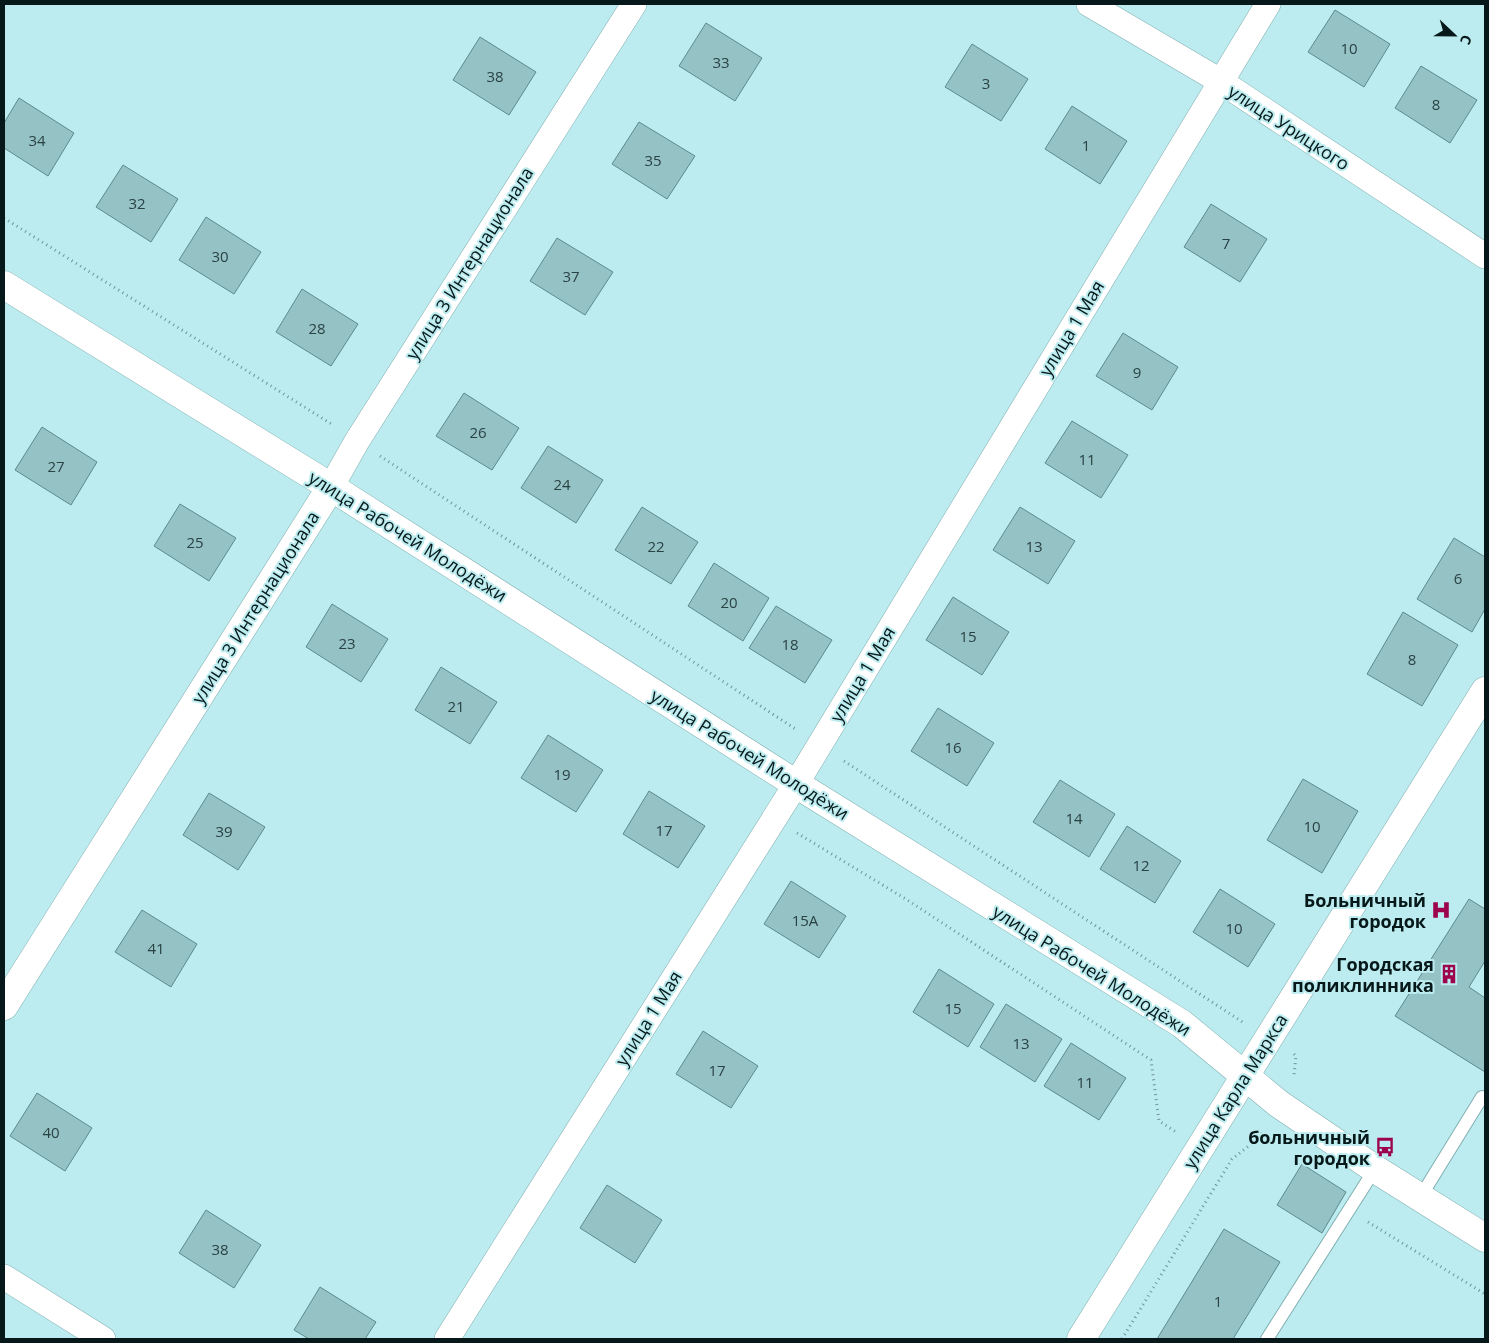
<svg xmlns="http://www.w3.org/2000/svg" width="1489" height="1343" font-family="'Open Sans',sans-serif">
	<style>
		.building { fill: #94c2c5; stroke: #5d8a8d }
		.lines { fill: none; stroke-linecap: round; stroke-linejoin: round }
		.service-casing { stroke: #81afb2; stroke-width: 14 }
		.minor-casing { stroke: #81afb2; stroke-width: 26 }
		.tertiary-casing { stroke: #81afb2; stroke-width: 29 }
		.secondary-casing { stroke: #81afb2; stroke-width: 29 }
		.path { stroke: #719496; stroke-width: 3; stroke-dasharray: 1 4; stroke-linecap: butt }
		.service { stroke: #fff; stroke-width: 12 }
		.minor { stroke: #fff; stroke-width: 25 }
		.tertiary { stroke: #fff; stroke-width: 28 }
		.secondary { stroke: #fff; stroke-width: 28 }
		.labels { text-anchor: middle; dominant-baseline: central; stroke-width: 4; stroke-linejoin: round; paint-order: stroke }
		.number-label { font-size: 15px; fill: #2a4244 }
		.street-label { font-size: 18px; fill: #061819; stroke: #bcecef }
		.poi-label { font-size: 18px; font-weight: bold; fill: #061819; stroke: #bcecef; text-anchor: end }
	</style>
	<rect width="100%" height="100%" fill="#bcecef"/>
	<path class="building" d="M1335 10 1390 44 1364 87 1308 52Z
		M706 23 762 58 735 101 679 66Z
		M480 37 536 72 509 115 453 80Z
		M972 44 1028 79 1001 121 945 87Z
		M1421 66 1477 100 1450 143 1395 108Z
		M19 98 74 133 48 176 4 148V123Z
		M1072 106 1127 141 1100 184 1045 149Z
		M639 122 695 156 667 199 612 164Z
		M123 165 178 199 151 242 96 207Z
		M1211 204 1267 239 1240 282 1184 247Z
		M206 217 261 252 234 294 179 260Z
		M557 238 613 272 585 315 530 281Z
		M302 289 358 324 331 366 276 332Z
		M1123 333 1178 367 1152 410 1096 376Z
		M464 393 519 428 492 470 436 436Z
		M1072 421 1128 455 1101 498 1045 463Z
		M42 427 97 462 71 505 15 470Z
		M548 446 603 480 576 523 521 488Z
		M180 504 236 538 209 581 154 546Z
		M642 507 698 542 671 584 615 550Z
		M1020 507 1075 541 1048 584 993 550Z
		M1454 538 1485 557V609L1472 632 1417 599Z
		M714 563 769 598 743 641 688 606Z
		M953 597 1009 632 982 675 926 640Z
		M332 604 388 639 361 682 306 647Z
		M776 606 832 640 805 683 749 648Z
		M1403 612 1458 645 1422 706 1367 674Z
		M441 667 497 702 470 744 415 710Z
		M938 708 994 743 967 786 911 751Z
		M548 735 603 770 576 812 521 778Z
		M1303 779 1358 811 1322 873 1267 840Z
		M1060 780 1115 814 1089 857 1033 822Z
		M649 791 705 826 678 868 623 834Z
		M209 793 265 827 238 870 183 835Z
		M1127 826 1181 861 1155 903 1100 869Z
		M791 881 846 916 819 958 764 924Z
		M1220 889 1275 924 1248 967 1193 932Z
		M1469 899 1485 909V961L1469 987 1485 998V1072L1395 1016Z
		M142 910 197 944 171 987 115 952Z
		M939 969 994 1004 968 1047 913 1012Z
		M1006 1004 1062 1039 1035 1082 980 1047Z
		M703 1031 758 1066 731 1108 676 1074Z
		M1071 1043 1126 1078 1099 1120 1044 1086Z
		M37 1093 92 1128 65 1171 10 1136Z
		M1302 1164 1346 1192 1322 1233 1277 1205Z
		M607 1185 662 1220 635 1263 580 1228Z
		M206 1210 261 1245 234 1288 179 1253Z
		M1224 1229 1280 1262 1233 1339H1157Z
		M320 1287 376 1322 365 1339H309L294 1330Z"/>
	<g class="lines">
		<defs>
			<path id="service" d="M1421 1196 1482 1097 1485 1100
				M1267 1339 1375 1169"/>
			<path id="minor" d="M1089 4 1220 81 1485 256
				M331 487 357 441 634 4
				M4 1277 103 1339
				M447 1339 796 784 1268 4"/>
			<path id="tertiary" d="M1081 1339 1485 691"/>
			<path id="secondary" d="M4 285 331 487 796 784 1182 1024 1279 1104 1375 1169 1485 1238
				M4 1006 331 487"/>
		</defs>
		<use href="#service" class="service-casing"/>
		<use href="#minor" class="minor-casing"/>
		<use href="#tertiary" class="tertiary-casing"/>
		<use href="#secondary" class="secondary-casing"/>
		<path class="path" d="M4 218 333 425
			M380 456 797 730
			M844 761 1244 1023
			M797 833 909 901 1151 1060 1159 1121 1176 1132
			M1294 1054 1296 1056 1294 1075
			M1368 1222 1485 1294
			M1122 1339 1232 1159 1259 1138 1263 1130"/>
		<use href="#service" class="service"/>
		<use href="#minor" class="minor"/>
		<use href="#tertiary" class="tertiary"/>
		<use href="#secondary" class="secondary"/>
	</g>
	<defs>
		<symbol id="hospital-bare" viewBox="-9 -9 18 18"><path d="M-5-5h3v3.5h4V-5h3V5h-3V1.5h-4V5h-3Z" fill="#9d034c" stroke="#bcecef" stroke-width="2.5" paint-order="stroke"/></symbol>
		<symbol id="building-bare" viewBox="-9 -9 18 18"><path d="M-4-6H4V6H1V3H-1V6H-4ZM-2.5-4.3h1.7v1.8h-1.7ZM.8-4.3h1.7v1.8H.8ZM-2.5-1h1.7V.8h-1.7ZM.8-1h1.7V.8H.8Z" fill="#9d034c" stroke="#bcecef" stroke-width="2.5" paint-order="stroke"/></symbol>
		<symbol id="bus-bare" viewBox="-9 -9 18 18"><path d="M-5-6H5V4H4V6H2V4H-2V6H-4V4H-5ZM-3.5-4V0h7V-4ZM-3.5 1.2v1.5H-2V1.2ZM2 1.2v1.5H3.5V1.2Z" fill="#9d034c" stroke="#bcecef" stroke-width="2.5" paint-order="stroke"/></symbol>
	</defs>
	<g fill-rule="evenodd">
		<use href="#hospital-bare" x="1427" y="896" width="28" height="28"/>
		<use href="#building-bare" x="1435" y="960" width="28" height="28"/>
		<use href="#bus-bare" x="1371" y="1133" width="28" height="28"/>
	</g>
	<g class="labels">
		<g class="number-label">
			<text x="1349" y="48">10</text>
			<text x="721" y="62">33</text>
			<text x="495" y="76">38</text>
			<text x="986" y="83">3</text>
			<text x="1436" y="104">8</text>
			<text x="37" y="140">34</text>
			<text x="1086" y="145">1</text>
			<text x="653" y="160">35</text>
			<text x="137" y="203">32</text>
			<text x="1226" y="243">7</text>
			<text x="220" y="256">30</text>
			<text x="571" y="276">37</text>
			<text x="317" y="328">28</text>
			<text x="1137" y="372">9</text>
			<text x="478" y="432">26</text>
			<text x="1087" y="459">11</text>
			<text x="56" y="466">27</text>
			<text x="562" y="484">24</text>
			<text x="195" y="542">25</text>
			<text x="656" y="546">22</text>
			<text x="1034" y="546">13</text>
			<text x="1458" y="578">6</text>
			<text x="729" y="602">20</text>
			<text x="968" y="636">15</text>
			<text x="347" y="643">23</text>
			<text x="790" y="644">18</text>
			<text x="1412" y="659">8</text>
			<text x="456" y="706">21</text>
			<text x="953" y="747">16</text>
			<text x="562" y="774">19</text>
			<text x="1074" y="818">14</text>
			<text x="1312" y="826">10</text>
			<text x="664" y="830">17</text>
			<text x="224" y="831">39</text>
			<text x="1141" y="865">12</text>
			<text x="805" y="920">15А</text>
			<text x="1234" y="928">10</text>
			<text x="156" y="948">41</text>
			<text x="953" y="1008">15</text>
			<text x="1021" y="1043">13</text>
			<text x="717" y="1070">17</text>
			<text x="1085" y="1082">11</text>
			<text x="51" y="1132">40</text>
			<text x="220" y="1249">38</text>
			<text x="1218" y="1301">1</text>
		</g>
		<g class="street-label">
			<text transform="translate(1289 127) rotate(33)">улица Урицкого</text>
			<text transform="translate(469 263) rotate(-58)">улица 3 Интернационала</text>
			<text transform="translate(1071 328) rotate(-59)">улица 1 Мая</text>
			<text transform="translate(408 536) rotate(32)">улица Рабочей Молодёжи</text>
			<text transform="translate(255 607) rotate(-58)">улица 3 Интернационала</text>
			<text transform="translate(862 674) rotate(-59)">улица 1 Мая</text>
			<text transform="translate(750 754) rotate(32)">улица Рабочей Молодёжи</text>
			<text transform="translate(1092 970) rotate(32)">улица Рабочей Молодёжи</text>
			<text transform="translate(648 1018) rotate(-58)">улица 1 Мая</text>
			<text transform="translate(1235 1091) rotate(-58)">улица Карла Маркса</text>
		</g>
		<g class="poi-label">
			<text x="1426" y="900">Больничный<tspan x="1426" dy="21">городок</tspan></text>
			<text x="1434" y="964">Городская<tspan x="1434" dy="21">поликлинника</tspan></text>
			<text x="1370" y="1137">больничный<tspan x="1370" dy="21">городок</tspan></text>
		</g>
	</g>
	<rect width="1489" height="1343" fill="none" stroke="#061819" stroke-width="10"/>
	<g transform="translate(1454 35) rotate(112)" stroke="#bcecef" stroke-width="4" paint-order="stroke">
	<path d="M0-4L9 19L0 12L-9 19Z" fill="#061819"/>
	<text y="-8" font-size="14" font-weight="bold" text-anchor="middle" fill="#061819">С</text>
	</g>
</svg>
